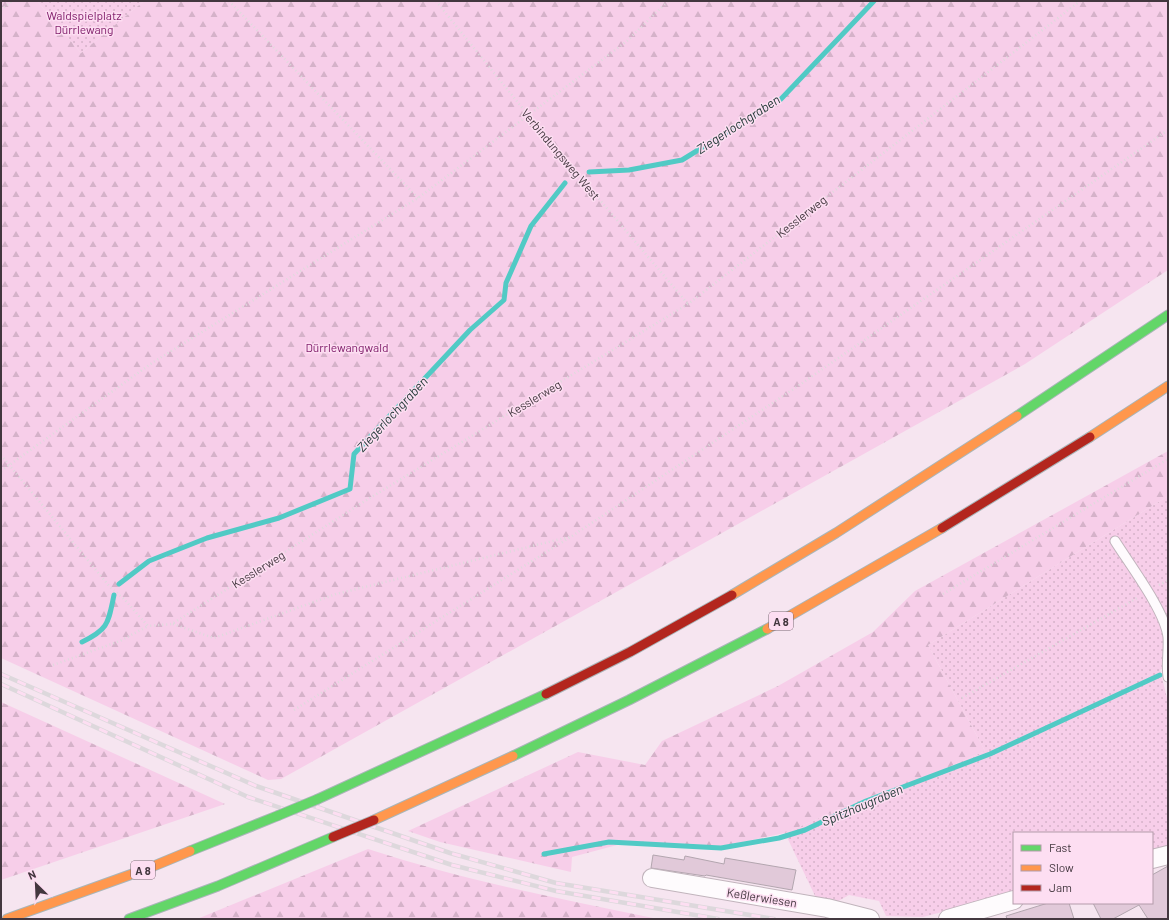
<svg xmlns="http://www.w3.org/2000/svg" width="1169" height="920" font-family="Barlow,sans-serif">
	<style>
		.green { fill: url(#green-dots) }
		.forest { fill: url(#forest-firs) }
		.lines { fill: none; stroke-linecap: round; stroke-linejoin: round }
		.stream { stroke: #51cac5; stroke-width: 5 }
		.building { fill: #e1c9d9; stroke: #b3a6af }
		.lane-casing { stroke: #c1b4bc; stroke-width: 11 }
		.street-casing { stroke: #c1b4bc; stroke-width: 20 }
		.fast-casing { stroke: #a9b5b8; stroke-width: 11 }
		.slow-casing { stroke: #a9b5b8; stroke-width: 11 }
		.jam-casing { stroke: #a9b5b8; stroke-width: 11 }
		.path { stroke: #dfdadd; stroke-width: 2.5; stroke-dasharray: 1 3; stroke-linecap: butt }
		.lane { stroke: #fefbfd; stroke-width: 9 }
		.street { stroke: #fefbfd; stroke-width: 18 }
		.fast { stroke: #63d668; stroke-width: 9 }
		.slow { stroke: #ff974d; stroke-width: 9 }
		.jam { stroke: #b3261e; stroke-width: 9 }
		.rail-casing { stroke: #ddd8dc; stroke-width: 4.5 }
		.rail { stroke: #fddef2; stroke-width: 3; stroke-dasharray: 9; stroke-linecap: butt }
		.fast-bridge-casing { stroke: #a9b5b8; stroke-width: 11; stroke-linecap: butt }
		.jam-bridge-casing { stroke: #a9b5b8; stroke-width: 11; stroke-linecap: butt }
		.fast-bridge { stroke: #63d668; stroke-width: 9 }
		.jam-bridge { stroke: #b3261e; stroke-width: 9 }
		.labels { text-anchor: middle; dominant-baseline: central; stroke-width: 3; stroke-linejoin: round; paint-order: stroke }
		.shield { fill: #fddef2; stroke: #7b6975; stroke-width: 1 }
		.shield-label { font-size: 11px; font-weight: bold; fill: #43373f }
		.park-label { font-size: 12px; fill: #82216d; stroke: #fddef2 }
		.street-label { font-size: 12px; fill: #43373f; stroke: #fddef2 }
		.water-label { font-size: 13px; font-style: italic; fill: #1d3633; stroke: #fddef2 }
	</style>
	<defs>
		<pattern id="green-dots" width="8" height="8" patternUnits="userSpaceOnUse"><rect width="8" height="8" fill="#f7cee9"/><path d="M2 2h.1M6 6h.1" fill="none" stroke="#d5b2c9" stroke-width="1.8" stroke-linecap="round"/></pattern>
		<pattern id="forest-firs" width="22" height="20" patternUnits="userSpaceOnUse"><rect width="22" height="20" fill="#f7cee9"/><path d="M5 1l3.5 6h-7zM16 11l3.5 6h-7z" fill="#d5b2c9"/></pattern>
	</defs>
	<rect width="100%" height="100%" fill="#f6e5f0"/>
	<path class="green" d="M37 1H144L81 53Z
		M1168 496V665L1160 670 1168 702V848L1152 852V833H1014V893L923 917 886 916 879 901 849 895 833 904 817 900 785 833 860 800 928 776 985 751 928 645Z"/>
	<path class="forest" d="M1 1H37L81 53 144 1H1168V270L1025 364 281 779 268 780 1 658Z
		M1168 451V496L928 645 985 751 928 776 860 800 785 833 723 846 621 844 572 857 571 872 440 842 408 831 578 752 645 765 662 741 778 686 873 632 915 591Z
		M1 702 225 804 1 880Z
		M368 849C463 880 560 899 658 919H197Z"/>
	<g class="lines">
		<path class="stream" d="M589 172 629 170 682 160 781 99 874 1
			M119 584 149 561 207 538 279 518 350 489 354 454 470 330 504 300 506 283 531 226 565 183
			M82 642C109 629 108 623 114 595
			M544 854 609 842 721 848 779 838 805 830 866 801 990 754 1160 675"/>
	</g>
	<path class="building" d="M653 855 684 860 685 856 724 864 725 858 796 870 792 890 706 875 705 876 651 868Z
		M1168 866V919H1148L1139 905 1113 919H1101L1093 903H1152V875Z
		M1048 903H1069L1074 919H1007L1006 916Z"/>
	<g class="lines">
		<defs>
			<path id="lane" d="M1115 541C1130 565 1165 611 1168 637 1169 650 1166 664 1168 677"/>
			<path id="street" d="M1152 859 1168 855
				M652 878 827 908 870 919
				M948 919 1014 900"/>
			<path id="fast" d="M1017 416 1168 315
				M513 756 629 700 767 629
				M318 799 546 694
				M190 851 277 816
				M129 919 218 886 333 837"/>
			<path id="slow" d="M1090 437 1168 386
				M732 595 836 533 1017 416
				M767 629 942 528
				M374 820 513 756
				M7 919 149 868 190 851"/>
			<path id="jam" d="M942 528 1090 437
				M546 694 630 652 732 595"/>
		</defs>
		<use href="#lane" class="lane-casing"/>
		<use href="#street" class="street-casing"/>
		<use href="#fast" class="fast-casing"/>
		<use href="#slow" class="slow-casing"/>
		<use href="#jam" class="jam-casing"/>
		<path class="path" d="M229 1 418 198
			M436 1 528 115 688 304
			M1 10 12 1
			M1 455 110 587 124 599 148 626 172 624 365 501 688 304 1080 1
			M1 471 152 363 418 198 627 41 668 1
			M1159 585 1168 580
			M943 594 1168 459
			M173 624 214 638 336 594 569 537
			M53 665 120 641 148 626
			M962 698 1137 598
			M294 710 572 536 795 388 1168 130"/>
		<use href="#lane" class="lane"/>
		<use href="#street" class="street"/>
		<use href="#fast" class="fast"/>
		<use href="#slow" class="slow"/>
		<use href="#jam" class="jam"/>
		<defs>
			<path id="rail" d="M1 674 256 786 450 853 556 883 774 919
				M1 684 248 797 452 865 556 891 718 919"/>
		</defs>
		<use href="#rail" class="rail-casing"/>
		<use href="#rail" class="rail"/>
		<defs>
			<path id="fast-bridge" d="M277 816 318 799"/>
			<path id="jam-bridge" d="M333 837 374 820"/>
		</defs>
		<use href="#fast-bridge" class="fast-bridge-casing"/>
		<use href="#jam-bridge" class="jam-bridge-casing"/>
		<use href="#fast-bridge" class="fast-bridge"/>
		<use href="#jam-bridge" class="jam-bridge"/>
	</g>
	<g class="labels">
		<g class="shield">
			<rect x="769" y="612" width="24" height="18" rx="3"/>
			<rect x="131" y="861" width="24" height="18" rx="3"/>
		</g>
		<g class="shield-label">
			<text x="781" y="621">A 8</text>
			<text x="143" y="870">A 8</text>
		</g>
		<g class="park-label">
			<text x="84" y="15">Waldspielplatz<tspan x="84" dy="14">Dürrlewang</tspan></text>
			<text x="347" y="347">Dürrlewangwald</text>
		</g>
		<g class="street-label">
			<text transform="translate(561 154) rotate(50)">Verbindungsweg West</text>
			<text transform="translate(801 216) rotate(-38)">Kesslerweg</text>
			<text transform="translate(534 398) rotate(-31)">Kesslerweg</text>
			<text transform="translate(258 569) rotate(-32)">Kesslerweg</text>
			<text transform="translate(762 897) rotate(9)">Keßlerwiesen</text>
		</g>
		<g class="water-label">
			<text transform="translate(738 124) rotate(-33)">Ziegerlochgraben</text>
			<text transform="translate(392 414) rotate(-47)">Ziegerlochgraben</text>
			<text transform="translate(862 805) rotate(-23)">Spitzhaugraben</text>
		</g>
	</g>
	<rect width="1169" height="920" fill="none" stroke="#43373f" stroke-width="4"/>
	<rect x="1013" y="832" width="140" height="72" fill="#fddef2" stroke="#b39baa"/>
	<rect x="1021" y="845" width="20" height="6" fill="#63d668" stroke="#b39baa"/>
	<text x="1049" y="852" font-size="12" fill="#43373f">Fast</text>
	<rect x="1021" y="865" width="20" height="6" fill="#ff974d" stroke="#b39baa"/>
	<text x="1049" y="872" font-size="12" fill="#43373f">Slow</text>
	<rect x="1021" y="885" width="20" height="6" fill="#b3261e" stroke="#b39baa"/>
	<text x="1049" y="892" font-size="12" fill="#43373f">Jam</text>
	<g transform="translate(36 884) rotate(336)" stroke="#fddef2" stroke-width="3" paint-order="stroke">
	<path d="M0-3L7 15L0 10L-7 15Z" fill="#43373f"/>
	<text y="-6" font-size="11" font-weight="bold" text-anchor="middle" fill="#43373f">N</text>
	</g>
</svg>
